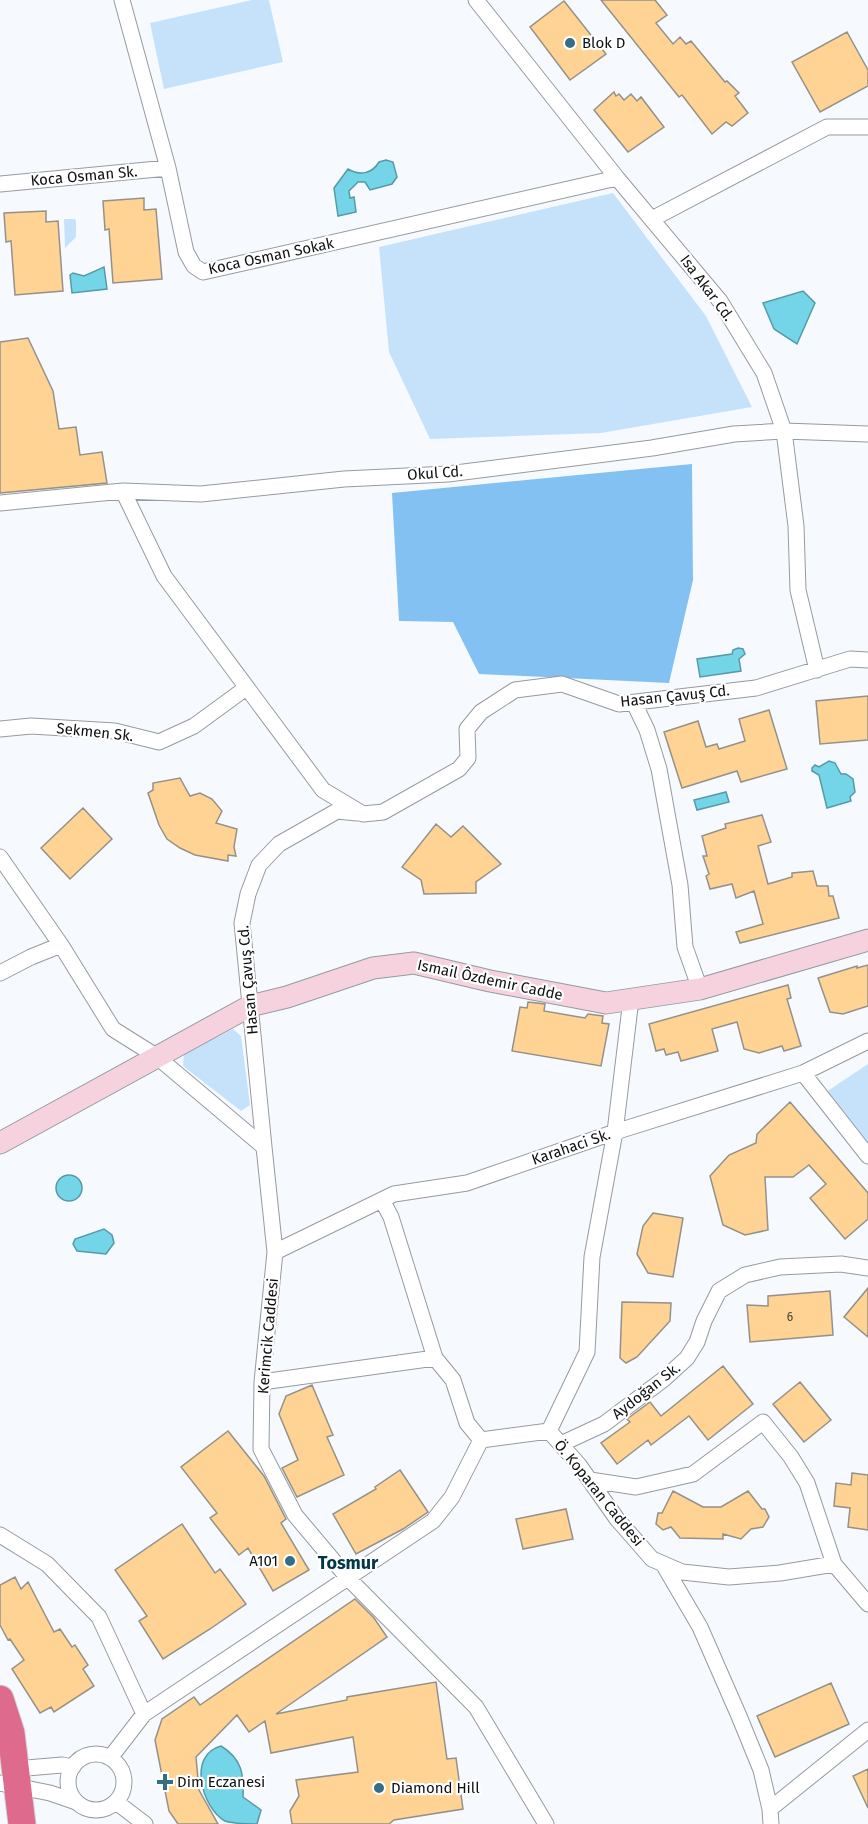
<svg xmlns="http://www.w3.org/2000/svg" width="868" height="1824" font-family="'Fira Sans',sans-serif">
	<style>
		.green { fill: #c6e2fb }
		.forest { fill: #84c1f3 }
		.water { fill: #75d5e8; stroke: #569aa8; stroke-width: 1.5 }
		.building { fill: #fed393; stroke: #95918a; stroke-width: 1.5 }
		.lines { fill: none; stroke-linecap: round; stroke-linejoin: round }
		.street-casing { stroke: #959ba0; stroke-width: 17 }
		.secondary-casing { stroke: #959ba0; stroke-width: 23 }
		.highway-casing { stroke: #d3d4d4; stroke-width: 29 }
		.street { stroke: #fff; stroke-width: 15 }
		.secondary { stroke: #f5d2dd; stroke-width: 21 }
		.highway { stroke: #de6a8e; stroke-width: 27 }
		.poi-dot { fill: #346d86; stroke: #fff; stroke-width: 2 }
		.labels { text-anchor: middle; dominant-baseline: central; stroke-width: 4.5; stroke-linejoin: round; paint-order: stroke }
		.number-label { font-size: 12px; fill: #494032 }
		.poi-label { font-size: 15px; fill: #0d0f11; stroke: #fff; text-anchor: start }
		.street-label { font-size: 15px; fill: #0d0f11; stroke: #fff }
		.quarter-label { font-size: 18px; font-weight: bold; fill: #023649; stroke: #fff }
	</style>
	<rect width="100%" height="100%" fill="#f6fafe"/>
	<path class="green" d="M252 0H269L283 62 164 89 150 23Z
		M613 193 706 316 752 407 601 433 430 439 389 352 379 247Z
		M64 219H75L76 222V237L65 248Z
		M233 1029 241 1036 250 1105 241 1111 183 1066 184 1054Z
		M868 1064V1144L826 1092Z"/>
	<path class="forest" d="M692 464 693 580 669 683 479 674 453 622 399 621 392 493Z"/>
	<path class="water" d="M386 160 393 162 397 177 392 184 370 190 365 182H358L349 191 350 198 354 197 356 212 338 216 334 188 348 169C360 176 372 174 379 162Z
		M104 267 107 289 72 293 70 275 73 273 84 276Z
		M803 291 815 303 797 344 774 329 763 303Z
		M738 648 743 649 745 654 739 659 741 671 700 677 697 659 732 654 733 650Z
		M829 761 835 763 841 774H846L853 779 855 792 850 797 851 801 827 808 819 775 812 771V768L815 765 819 767Z
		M726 792 729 802 697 810 694 800Z
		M56 1188a13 13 0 1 1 26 0a13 13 0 1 1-26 0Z
		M104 1229 112 1235 114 1243 106 1254 77 1251 73 1244 75 1239Z
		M221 1746C242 1759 244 1774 243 1797L261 1810 257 1824C248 1824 234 1824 225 1821 202 1808 187 1755 221 1746Z"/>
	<path class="building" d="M601 0H655L667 15 656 23 673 44 680 37 686 44 691 41 725 82 727 81 739 93 735 96 748 113 732 126 726 122 712 134 682 95 679 97Z
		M564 1 606 54 570 80 530 27Z
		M847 32 868 70V86L820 112 792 62Z
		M614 92 616 96 619 94 624 100 631 94 637 101 641 97 664 127 628 152 594 110Z
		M144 198V210L156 209 162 279 113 283 109 229 105 230 103 201Z
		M46 211V222L58 221 63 291 15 295 11 241 6 242 4 213Z
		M28 338 53 391 59 429 76 427 80 455 102 452 107 483 0 493V342Z
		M868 696V740L820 744 816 701Z
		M769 710 787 769 741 782 737 771 682 788 664 732 698 721 706 747 717 744 719 749 745 741 739 719Z
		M180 778 190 796 200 793 212 799 222 811 216 823 237 829 234 847 236 856 228 855V861L195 855 180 848 167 839 159 825 148 793 153 790V783Z
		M83 808 112 839 70 879 41 848Z
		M762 815 771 842 758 846 768 884 792 877V873L813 871 817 886H828L829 896H833L839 918 740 943 736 932 763 924 754 891 736 898 732 884 710 889 706 876 709 874 703 856H707L702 836 726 828 725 824Z
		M436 824 451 837 463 826 501 864 476 882V893L424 894 421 880 402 867Z
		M868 965V1006L843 1014 830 1012 818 978 857 966V968Z
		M788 985 791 998 787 999 801 1046 784 1051 782 1046 759 1053 744 1049 737 1022 712 1029 718 1051 681 1061 678 1052 666 1055 664 1049 656 1051 649 1024Z
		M528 1002 545 1004 544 1011 585 1018 588 1014 603 1016 602 1023 609 1024 601 1066 512 1051 520 1007 527 1008Z
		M790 1102 868 1193V1219L845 1239 810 1198 826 1184 809 1165 793 1177H765L768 1230 745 1235 723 1225 710 1176 729 1155 756 1143 757 1134Z
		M653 1213 683 1218 673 1277 648 1273 637 1254 643 1226Z
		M868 1288V1337L844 1317Z
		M830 1291 833 1335 750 1342 747 1305 768 1306V1296Z
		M622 1302 671 1303 670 1321 637 1357 626 1363 620 1358Z
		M723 1366 753 1404 708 1440 689 1416 651 1445 648 1440 617 1464 601 1443 630 1422 627 1419 650 1402 661 1416Z
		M800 1382 831 1420 804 1442 773 1404Z
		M312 1385 333 1435 327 1437 344 1475 297 1497 282 1468 298 1460 279 1414 286 1396Z
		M228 1431 264 1476 286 1519 281 1523 309 1570 273 1591 248 1548 239 1555 210 1518 217 1513 181 1467Z
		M400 1470 428 1512 403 1529 356 1554 333 1514 376 1489 375 1487Z
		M852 1473 868 1475V1530L848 1527 850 1508 834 1506 836 1483 851 1485Z
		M673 1491 703 1507H721L748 1491 762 1509H765L769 1517 763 1527 751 1529 741 1539 723 1534V1539L680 1538 671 1527 663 1530 656 1524 658 1513H662Z
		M566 1509 573 1539 523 1549 516 1519Z
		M182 1524 215 1573 220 1569 246 1604 210 1629 163 1659 139 1621 147 1616 115 1570Z
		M15 1577 21 1589 28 1582 54 1632 60 1629 72 1647 75 1645 88 1665 83 1669 94 1686 54 1712 51 1707 40 1713 12 1669 24 1660 10 1639 8 1640 0 1625V1585Z
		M355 1599 374 1618 387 1637 276 1714 347 1700V1697L436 1682 447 1759 456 1758 463 1809 394 1820 389 1824H292L290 1811 299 1796 296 1780 358 1772 353 1737 271 1753 265 1721 249 1732 237 1715 196 1757 199 1790 218 1824H178L169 1811 155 1740 162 1719 194 1697 200 1705Z
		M831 1683 849 1724 775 1757 757 1716Z
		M868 1769V1808L853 1776Z"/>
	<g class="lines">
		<defs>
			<path id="street" d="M122 0 168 168 186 252 194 266 203 272 617 178
				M476 0 617 178 720 301 764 373 784 431 796 526 798 590 817 670
				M0 184 168 168
				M652 219 827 127H868
				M123 491 164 576 323 790 363 814 383 812 459 769 468 758 467 729 481 712 515 690 562 684 619 704 756 688 850 659 868 660
				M0 503 123 491 201 494 344 479 448 474 652 448 734 434 784 431 868 434
				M634 703 647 730 659 769 680 885 685 947 700 989
				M0 729 31 726 115 731 159 742 194 726 246 688
				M0 857 61 945 113 1029 156 1056 264 1147 275 1252 262 1382 261 1449 295 1515 348 1578 476 1707 546 1824
				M0 973 31 957 61 945
				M803 1073 868 1156
				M264 1147 242 923 248 894 259 865 279 844 337 811 357 813
				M382 1200 391 1217 435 1358 453 1380 467 1423 481 1440
				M275 1252 394 1194 467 1183 615 1132 803 1073 868 1041
				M262 1382 435 1358
				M549 1431 587 1352 592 1257 615 1132 631 999
				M561 1444 604 1424 664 1379 687 1358 697 1342 704 1321 719 1291 745 1275 780 1267 841 1264 868 1268
				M590 1480 636 1487 693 1474 763 1422 791 1457 807 1483 834 1564
				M0 1535 47 1564 99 1617 144 1714
				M663 1564 700 1627 739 1716 761 1770 770 1809 771 1824
				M68 1782a28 28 0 1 1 56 0a28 28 0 1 1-56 0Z
				M110 1758 144 1714 433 1521 452 1497 481 1440 549 1431 579 1465 617 1519 652 1559 682 1572 729 1577 780 1573 834 1564 868 1604
				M11 1772 15 1769 62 1765 73 1767
				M0 1783 50 1793 76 1802
				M116 1802 145 1824
				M770 1809 868 1730"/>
			<path id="secondary" d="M0 1143 250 1006 287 997 373 968 414 963 490 981 606 1003 700 989 868 940"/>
			<path id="highway" d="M0 1699 11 1733 22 1824"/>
		</defs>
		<use href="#street" class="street-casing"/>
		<use href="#secondary" class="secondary-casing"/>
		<use href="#highway" class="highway-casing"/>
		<use href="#street" class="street"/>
		<use href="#secondary" class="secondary"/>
		<use href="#highway" class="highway"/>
	</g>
	<g class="poi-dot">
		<circle cx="570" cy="43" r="6"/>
		<circle cx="290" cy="1561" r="6"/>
		<path d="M162 1773h6v6h6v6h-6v6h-6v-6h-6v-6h6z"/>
		<circle cx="379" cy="1788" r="6"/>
	</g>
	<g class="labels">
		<g class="number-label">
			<text x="790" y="1317">6</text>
		</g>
		<g class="poi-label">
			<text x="582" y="43">Blok D</text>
			<text x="278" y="1561" text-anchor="end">A101</text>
			<text x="177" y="1782">Dim Eczanesi</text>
			<text x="391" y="1788">Diamond Hill</text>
		</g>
		<g class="street-label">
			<text transform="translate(84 176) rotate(-5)">Koca Osman Sk.</text>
			<text transform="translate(271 256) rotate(-12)">Koca Osman Sokak</text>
			<text transform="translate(707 288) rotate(53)">Isa Akar Cd.</text>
			<text transform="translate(435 473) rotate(-4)">Okul Cd.</text>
			<text transform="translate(675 696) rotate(-6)">Hasan Çavuş Cd.</text>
			<text transform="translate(95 732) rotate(6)">Sekmen Sk.</text>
			<text transform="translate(248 980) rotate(-95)">Hasan Çavuş Cd.</text>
			<text transform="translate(490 980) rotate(12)">Ismail Ôzdemir Cadde</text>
			<text transform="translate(571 1147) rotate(-19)">Karahaci Sk.</text>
			<text transform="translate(268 1336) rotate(-85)">Kerimcik Caddesi</text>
			<text transform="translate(646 1391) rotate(-38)">Aydoğan Sk.</text>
			<text transform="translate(599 1493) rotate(51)">Ö. Koparan Caddesi</text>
		</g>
		<g class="quarter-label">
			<text x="348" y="1563">Tosmur</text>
		</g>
	</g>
</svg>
